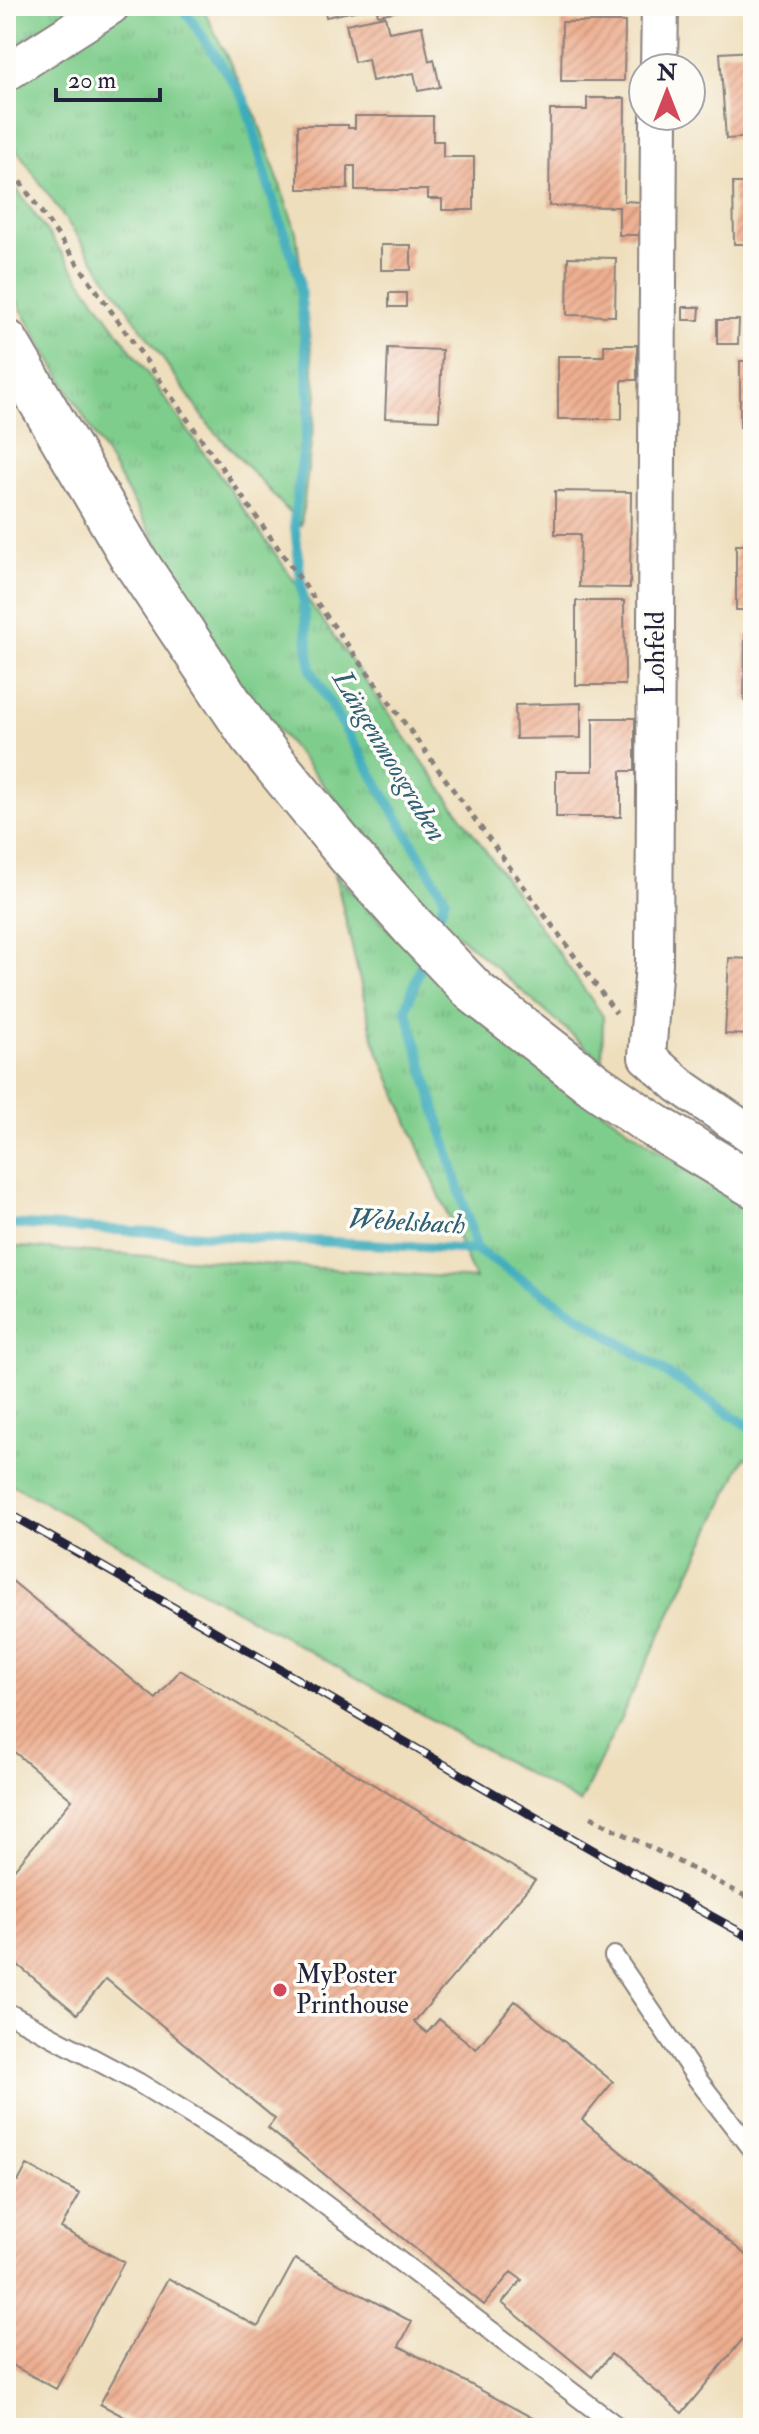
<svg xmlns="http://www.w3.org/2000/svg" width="759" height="2434" font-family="'IM FELL Double Pica',serif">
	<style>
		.grass { fill: url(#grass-tufts); stroke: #507864; stroke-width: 2 }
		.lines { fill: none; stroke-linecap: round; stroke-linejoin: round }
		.stream { stroke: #3eacbc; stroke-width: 10 }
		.building { fill: url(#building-hatch) }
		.service-casing { stroke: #88807c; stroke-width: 22 }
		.minor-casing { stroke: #88807c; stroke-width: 40 }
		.secondary-casing { stroke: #88807c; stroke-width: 48 }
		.path { stroke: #88807c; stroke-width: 5; stroke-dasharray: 6 6; stroke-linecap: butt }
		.service { stroke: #fff; stroke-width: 18 }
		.minor { stroke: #fff; stroke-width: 36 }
		.secondary { stroke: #fff; stroke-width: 44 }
		.rail-casing { stroke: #22223b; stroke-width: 9 }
		.rail { stroke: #fdfcf7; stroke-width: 6; stroke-dasharray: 18; stroke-linecap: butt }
		.poi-dot { fill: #d1495b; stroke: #fdfcf7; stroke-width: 3 }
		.labels { text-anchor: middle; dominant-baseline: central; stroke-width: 7; stroke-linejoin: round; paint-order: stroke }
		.street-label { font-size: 26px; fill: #22223b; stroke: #fdfcf7 }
		.poi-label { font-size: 26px; fill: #22223b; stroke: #fdfcf7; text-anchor: start }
		.water-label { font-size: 28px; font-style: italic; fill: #2f6075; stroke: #fdfcf7 }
	</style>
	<defs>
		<pattern id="grass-tufts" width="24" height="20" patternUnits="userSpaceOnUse" patternTransform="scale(2)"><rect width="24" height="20" fill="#7fcd8c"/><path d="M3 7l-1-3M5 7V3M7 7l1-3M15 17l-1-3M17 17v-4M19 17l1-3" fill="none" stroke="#6db07a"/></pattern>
		<pattern id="building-hatch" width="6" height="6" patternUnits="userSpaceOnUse" patternTransform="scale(2)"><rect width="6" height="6" fill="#edae90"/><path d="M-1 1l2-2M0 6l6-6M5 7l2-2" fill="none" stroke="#cb957d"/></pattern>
	</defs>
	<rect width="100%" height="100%" fill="#fdfcf7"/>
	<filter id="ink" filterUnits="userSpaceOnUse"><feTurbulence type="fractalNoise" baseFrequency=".0125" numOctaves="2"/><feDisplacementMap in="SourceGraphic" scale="16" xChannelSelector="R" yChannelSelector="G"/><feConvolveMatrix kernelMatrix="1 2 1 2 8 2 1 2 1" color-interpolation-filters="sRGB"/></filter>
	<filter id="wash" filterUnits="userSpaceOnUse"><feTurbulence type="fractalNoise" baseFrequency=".006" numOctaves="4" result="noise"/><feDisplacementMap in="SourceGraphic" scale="32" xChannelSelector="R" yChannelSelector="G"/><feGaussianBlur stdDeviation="1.8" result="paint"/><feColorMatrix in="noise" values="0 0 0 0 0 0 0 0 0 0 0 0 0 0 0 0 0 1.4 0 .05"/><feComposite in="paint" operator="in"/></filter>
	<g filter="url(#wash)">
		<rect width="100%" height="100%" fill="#eedebc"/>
		<path class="grass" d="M6 6H75L6 52Z
			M133 6H202L257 118 296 232 317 396 301 525 209 425 6 134V88Z
			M6 174 603 1016 602 1061 416 898 235 677 6 283Z
			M335 874 439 980 591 1103 709 1185 753 1207V1462L745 1457 580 1803 6 1481V1246L475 1279 374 1041Z"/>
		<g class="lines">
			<path class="stream" d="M182 6 245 100 270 191 299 276 310 401 294 519 311 671 445 898 434 931
				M424 957 406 1009 477 1250
				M6 1224 477 1250 753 1429"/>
		</g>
		<g id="blocks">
			<path class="building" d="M323 6H373V7L326 17Z
				M376 6H419V7L378 15Z
				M533 6H624V14L533 12Z
				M385 16 389 32 422 26 429 61 434 59 440 87 418 91 414 73 372 81 368 59 354 62 346 24Z
				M562 22H625L624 81H561Z
				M753 51V137L726 139 720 53Z
				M587 98H625L624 201 640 202V235H619V207L549 206 550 110H587Z
				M355 116H433V141H443V157H474V210H442V199H428V190H355V166H348V189H298V125H348V128H355Z
				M733 183H753V244H734Z
				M381 245H411V270H381Z
				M568 257 616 258 615 316 567 315Z
				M389 293H406V307H389Z
				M683 307H700L699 320H683Z
				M717 320H739L738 344H717Z
				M604 345H637V380H622V419H558V356H604Z
				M388 348 442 350 439 420 385 418Z
				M740 361H753V428L740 427Z
				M749 450H753V521H747Z
				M555 491 631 492 630 588 579 587 580 534H555Z
				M736 545H753V610H736Z
				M576 601H624L625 685H576Z
				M745 635H753V701H744Z
				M581 703V738L516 739 515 705Z
				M593 718H635V771H621V817H556V771H593Z
				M729 958 753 959V1035L725 1034Z
				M6 1576 156 1699 180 1670 535 1880 414 2022 427 2033 439 2019 476 2049 515 2001 613 2082 582 2120 753 2261V2327L682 2413 611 2354 592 2377 502 2303 522 2280 511 2272 484 2305 268 2128 275 2119 106 1979 77 2014 6 1955V1879L72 1800 6 1745Z
				M27 2165 80 2194 61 2228 124 2262 56 2389 6 2362V2176L18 2182Z
				M295 2259 412 2322 399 2346 551 2428H145L100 2404 168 2278 258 2327Z"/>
		</g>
	</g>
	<g filter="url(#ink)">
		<use href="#blocks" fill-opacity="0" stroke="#88807c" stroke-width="2"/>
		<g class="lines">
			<defs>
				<path id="service" d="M614 1956 698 2080 753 2151
					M6 2012 139 2083 274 2166 619 2428"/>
				<path id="minor" d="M659 68 660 6
					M6 73 111 6
					M659 116 654 963 647 1057 679 1085 753 1136"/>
				<path id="secondary" d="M6 342 133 558 251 735 350 856 413 927 475 992 596 1086 650 1123 753 1185"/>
			</defs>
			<use href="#service" class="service-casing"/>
			<use href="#minor" class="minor-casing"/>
			<use href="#secondary" class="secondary-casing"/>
			<path class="path" d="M6 162 317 603 616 1013
				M591 1817 753 1900"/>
			<use href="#service" class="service"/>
			<use href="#minor" class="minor"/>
			<use href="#secondary" class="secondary"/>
			<defs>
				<path id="rail" d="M6 1512C256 1652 501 1802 753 1939"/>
			</defs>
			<use href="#rail" class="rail-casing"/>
			<use href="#rail" class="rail"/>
		</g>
	</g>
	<circle class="poi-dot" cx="280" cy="1990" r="8"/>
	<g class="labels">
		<g class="street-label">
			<text transform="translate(656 653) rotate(-90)">Lohfeld</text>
		</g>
		<g class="poi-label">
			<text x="296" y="1975">MyPoster<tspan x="296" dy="30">Printhouse</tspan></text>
		</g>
		<g class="water-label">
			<text transform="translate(389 756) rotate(59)">Längenmoosgraben</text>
			<text transform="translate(407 1222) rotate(3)">Webelsbach</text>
		</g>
	</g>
	<rect width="759" height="2434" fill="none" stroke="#fdfcf7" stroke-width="32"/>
	<g transform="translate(667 92)"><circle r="38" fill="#fdfcf7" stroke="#a5a5ac" stroke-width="2"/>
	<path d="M0-6L14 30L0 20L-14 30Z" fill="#d1495b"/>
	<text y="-12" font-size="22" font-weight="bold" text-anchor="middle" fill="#22223b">N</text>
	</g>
	<path d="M56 88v12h104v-12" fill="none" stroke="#22223b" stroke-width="4"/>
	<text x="68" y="88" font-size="24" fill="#22223b" stroke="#fdfcf7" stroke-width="6" paint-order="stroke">20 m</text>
</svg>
